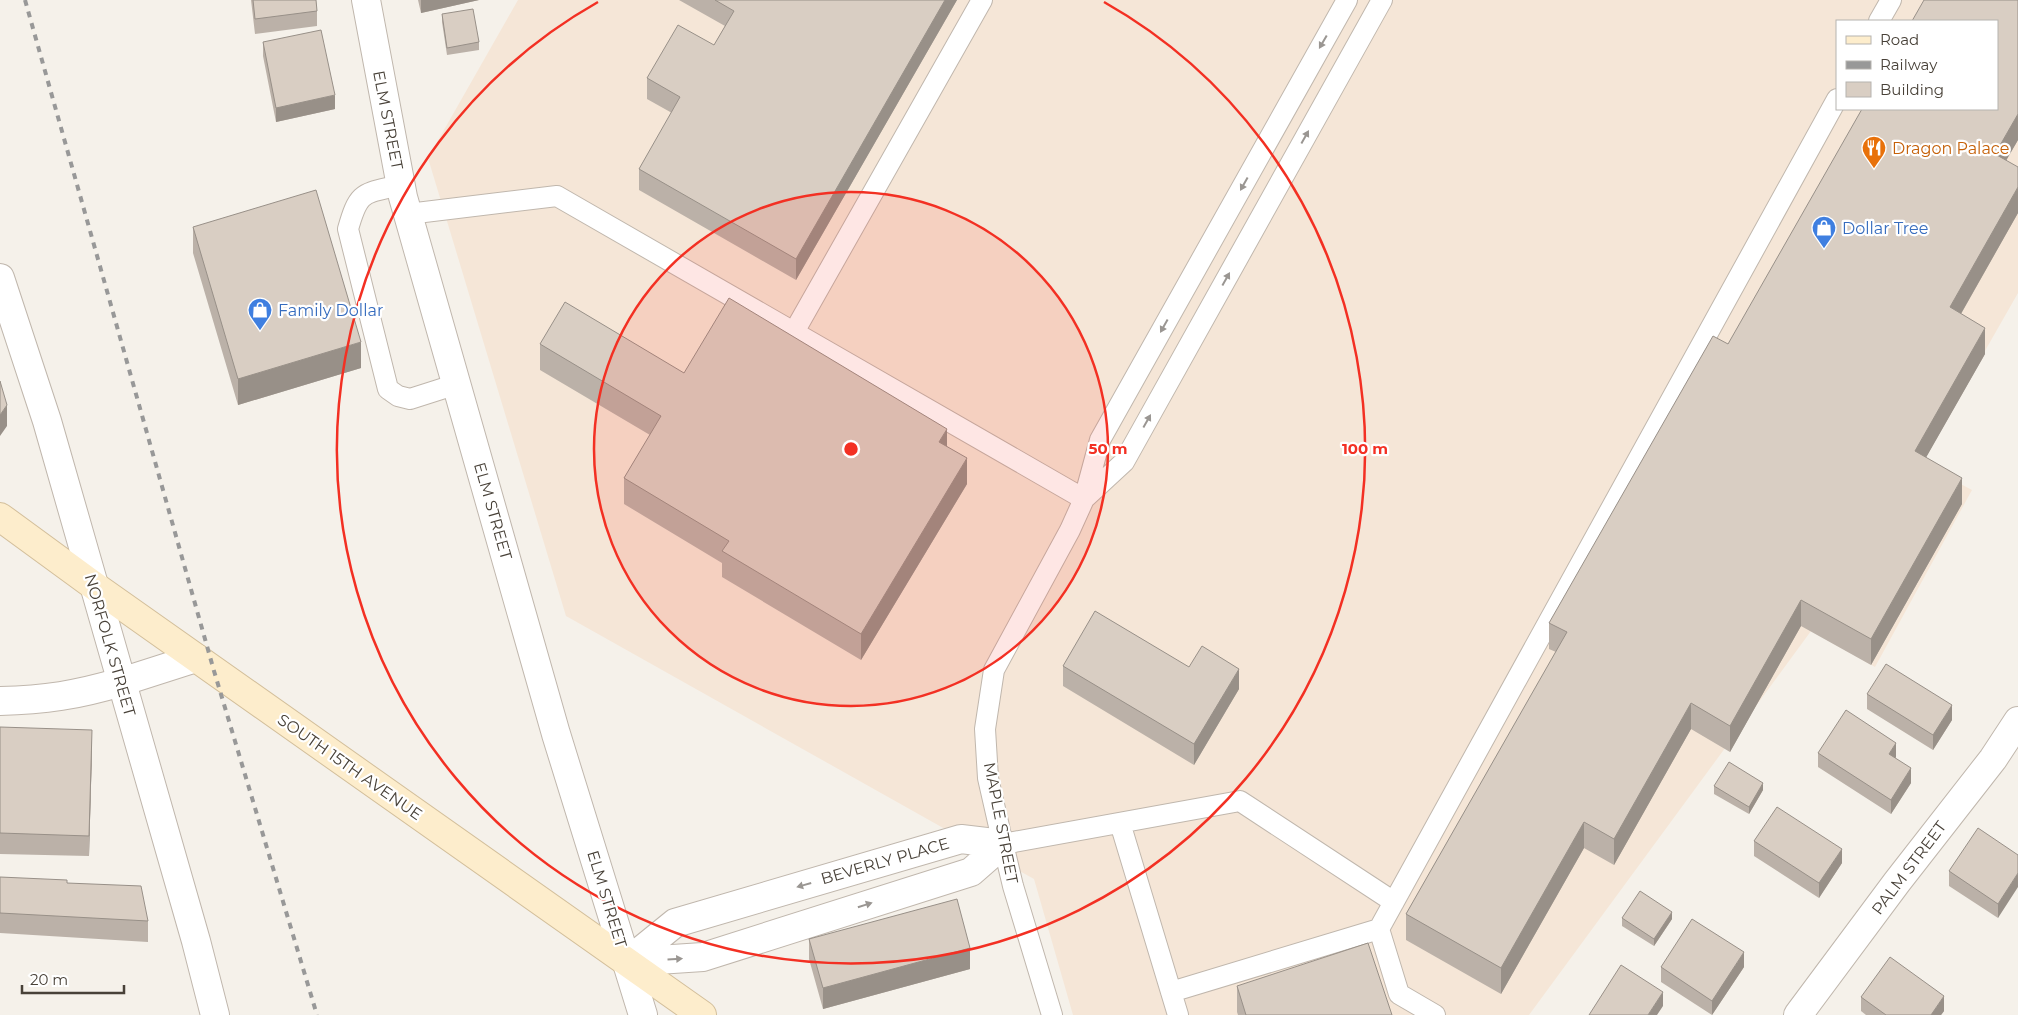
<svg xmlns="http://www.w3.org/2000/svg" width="2018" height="1015" font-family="Montserrat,sans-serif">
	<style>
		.commercial { fill: #f5e6d7; fill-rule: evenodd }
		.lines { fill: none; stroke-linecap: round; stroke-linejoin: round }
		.service-casing { stroke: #c0b7ad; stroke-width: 22 }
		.minor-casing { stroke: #c0b7ad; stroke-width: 30 }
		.tertiary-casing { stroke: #c0b7ad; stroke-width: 30 }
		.secondary-casing { stroke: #d3bf9b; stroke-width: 30 }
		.service { stroke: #fff; stroke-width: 20 }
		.minor { stroke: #fff; stroke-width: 28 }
		.tertiary { stroke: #fff; stroke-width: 28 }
		.secondary { stroke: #fdedcc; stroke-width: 28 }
		.rail { stroke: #989898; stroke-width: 4; stroke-dasharray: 6 6; stroke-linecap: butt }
		.wall { fill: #bbb1a8 }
		.shaded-wall { fill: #989088 }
		.building { fill: #d9cec3; stroke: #989088 }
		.oneway { fill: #9a9692 }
		.ring { fill: none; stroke: #f33023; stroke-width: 2.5 }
		.labels { text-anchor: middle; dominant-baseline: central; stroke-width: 4.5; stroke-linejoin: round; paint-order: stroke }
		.street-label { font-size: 16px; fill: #484138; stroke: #fff }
		.food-label { font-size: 16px; fill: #c56008; stroke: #fff; text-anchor: start }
		.shop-label { font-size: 16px; fill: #366cbe; stroke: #fff; text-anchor: start }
		.centre { fill: #f33023; stroke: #fff; stroke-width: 2.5 }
		.ring-label { font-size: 15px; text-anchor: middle; font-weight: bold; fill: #f33023; stroke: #fff; stroke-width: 4.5; stroke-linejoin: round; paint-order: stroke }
	</style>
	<rect width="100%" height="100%" fill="#f5f1ea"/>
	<path class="commercial" d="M518 0H2018V293L1921 463 1972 490 1875 667 1811 631 1529 1015H1073L1034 879 566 616 428 158ZM1837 21H1997V109H1837Z"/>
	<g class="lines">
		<defs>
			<path id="service" d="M1879 21 1891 0
				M400 185C363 194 359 190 348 229L388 389 398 396 410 399 457 384
				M408 214 557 196 1084 499
				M794 332 982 0
				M1084 499 1124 462 1382 0
				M1120 823 1178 1015
				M1003 844 1240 801 1394 902
				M1379 929 1399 994 1435 1015
				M1171 992 1379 929 1837 99
				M1052 1015 1013 886 1003 844 988 778 985 729 994 670 1070 530 1084 499 1100 440 1347 0"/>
			<path id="minor" d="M0 278 47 421 196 941 215 1015
				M121 682 196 658
				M627 962 675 923 961 839 1003 844
				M627 962 703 957 971 872 1003 844
				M1798 1015 1897 882 1993 759 2018 721"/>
			<path id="tertiary" d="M366 0 403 197 556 734 643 1015
				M0 701C45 700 77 695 121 682"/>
			<path id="secondary" d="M0 517 93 585 702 1015"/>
		</defs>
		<use href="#service" class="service-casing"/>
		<use href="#minor" class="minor-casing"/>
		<use href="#tertiary" class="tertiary-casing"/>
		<use href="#secondary" class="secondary-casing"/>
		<use href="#service" class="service"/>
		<use href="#minor" class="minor"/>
		<use href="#tertiary" class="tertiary"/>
		<use href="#secondary" class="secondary"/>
		<path class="rail" d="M25 0 214 671 317 1015"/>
	</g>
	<path class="wall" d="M251 0H316L317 11V26L255 34Z
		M418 0H479L421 13Z
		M679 0H957L796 280 639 190V169L672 113 647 99V78L714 45 725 26Z
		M2018 0V140L2006 160 2018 213 1961 314 1985 354 1926 457 1962 504 1871 665 1801 626 1730 752 1691 729 1614 865 1584 848 1501 994 1406 940V914L1556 652 1549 649V623L1728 344Z
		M442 14 479 42V50L447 55 442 22Z
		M263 42 335 109 276 122 263 56Z
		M193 227 361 368 238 405 193 253Z
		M540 344 684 373 947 446 967 484 861 660 722 577V563L624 504V478L650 435 540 370Z
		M1063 666 1189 667 1239 689 1194 765 1063 686Z
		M1867 694 1952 720 1933 750 1867 709Z
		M0 727 92 750 89 856 0 854Z
		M1818 753 1896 757 1895 758 1911 783 1891 814 1818 767Z
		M1714 786 1763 790 1749 814 1714 794Z
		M1754 841 1842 863 1819 898 1754 856Z
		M2018 855 1998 918 1949 886V871Z
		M0 877 67 883 148 921V942L0 933Z
		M1622 918 1672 919 1654 946 1622 926Z
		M809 939 970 969 823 1009 809 959Z
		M1661 967H1744L1712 1015 1661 982Z
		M1237 986 1392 1015H1238L1237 1012Z
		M1861 997 1944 1011 1941 1015H1866L1861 1011Z"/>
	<path class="shaded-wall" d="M421 0H479L421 13Z
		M945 0H957L796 280V259Z
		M335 95V109L276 122V108Z
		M2018 114V140L1995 180V154Z
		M2018 187V213L1950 333V307Z
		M1985 328V354L1915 477V451Z
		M361 342V368L238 405V379Z
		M7 405V426L0 436V415Z
		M947 429V455L939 442Z
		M967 458V484L861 660V634Z
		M1962 478V504L1871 665V639Z
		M1801 600V626L1730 752V726Z
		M1239 669V689L1194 765V744Z
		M1691 703V729L1614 865V839Z
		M1952 705V720L1933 750V735Z
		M92 730V750L89 856V836Z
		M1896 743V757L1889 768V754Z
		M1911 768V783L1891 814V800Z
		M1763 783V790L1749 814V807Z
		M1584 822V848L1501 994V968Z
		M1842 849V863L1819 898V883Z
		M2018 873V887L1998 918V904Z
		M1672 912V919L1654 946V939Z
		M970 948V969L823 1009V988Z
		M1744 952V967L1712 1015V1001Z
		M1663 992V1006L1657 1015H1648Z
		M1944 996V1011L1941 1015H1931Z"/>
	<path class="building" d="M253 0H316L317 11 255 19Z
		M715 0H945L796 259 639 169 680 97 647 78 678 25 714 45 734 11Z
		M1924 0H2018V114L1995 154 2018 167V187L1950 307 1985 328 1915 451 1962 478 1871 639 1801 600 1730 726 1691 703 1614 839 1584 822 1501 968 1406 914 1567 632 1549 623 1713 336 1728 344 1862 109H1997V21H1912Z
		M473 9 479 42 447 48 442 14Z
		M321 30 335 95 276 108 263 42Z
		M316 190 361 342 238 379 193 227Z
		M729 298 947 429 939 442 967 458 861 634 722 551 729 541 624 478 661 416 540 344 565 302 684 373Z
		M0 381 7 405 0 415Z
		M1095 611 1189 667 1202 646 1239 669 1194 744 1063 666Z
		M1886 664 1952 705 1933 735 1867 694Z
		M1846 710 1896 743 1889 754 1911 768 1891 800 1818 753Z
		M0 727 92 730 89 836 0 833Z
		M1729 762 1763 783 1749 807 1714 786Z
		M1777 807 1842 849 1819 883 1754 841Z
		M1978 828 2018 855V873L1998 904 1949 871Z
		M0 877 67 880V883L141 886 148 921 0 913Z
		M1640 891 1672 912 1654 939 1622 918Z
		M957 899 970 948 823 988 809 939Z
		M1692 919 1744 952 1712 1001 1661 967Z
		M1368 943 1392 1015H1246L1237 986Z
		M1890 957 1944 996 1931 1015H1886L1861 997Z
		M1621 965 1663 992 1648 1015H1589Z"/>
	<defs><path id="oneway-solid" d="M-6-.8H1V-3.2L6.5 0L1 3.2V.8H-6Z" transform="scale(1.25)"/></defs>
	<g class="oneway">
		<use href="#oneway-solid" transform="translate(1323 42) rotate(120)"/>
		<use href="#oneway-solid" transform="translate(1305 137) rotate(-61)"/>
		<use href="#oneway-solid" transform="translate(1244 184) rotate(119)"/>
		<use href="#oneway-solid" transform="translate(1226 279) rotate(-61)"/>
		<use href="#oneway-solid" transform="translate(1164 326) rotate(119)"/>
		<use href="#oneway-solid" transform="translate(1147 421) rotate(-61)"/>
		<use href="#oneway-solid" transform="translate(804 885) rotate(164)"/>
		<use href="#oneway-solid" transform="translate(865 905) rotate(-18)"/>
		<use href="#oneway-solid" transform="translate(675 959) rotate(-4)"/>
	</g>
	<circle cx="851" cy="449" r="257" fill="#f33023" fill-opacity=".12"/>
	<g class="ring">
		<circle cx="851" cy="449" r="257"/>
		<path d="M1104 2A514 514 0 1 1 598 2"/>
	</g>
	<defs>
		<symbol id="restaurant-pin" viewBox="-11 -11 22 30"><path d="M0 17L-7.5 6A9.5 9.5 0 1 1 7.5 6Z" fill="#e8710a" stroke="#fff"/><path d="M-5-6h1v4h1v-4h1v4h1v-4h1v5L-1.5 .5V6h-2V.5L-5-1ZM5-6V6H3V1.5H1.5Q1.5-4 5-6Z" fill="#fff"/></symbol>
		<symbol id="shop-pin" viewBox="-11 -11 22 30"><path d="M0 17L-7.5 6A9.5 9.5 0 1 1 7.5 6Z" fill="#3f7fe0" stroke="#fff"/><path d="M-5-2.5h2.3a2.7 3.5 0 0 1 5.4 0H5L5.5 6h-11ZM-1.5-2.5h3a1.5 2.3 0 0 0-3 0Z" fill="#fff"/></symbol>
	</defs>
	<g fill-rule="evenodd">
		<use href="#restaurant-pin" x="1860" y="134" width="28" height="38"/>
		<use href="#shop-pin" x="1810" y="214" width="28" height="38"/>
		<use href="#shop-pin" x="246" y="296" width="28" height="38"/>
	</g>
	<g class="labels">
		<g class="street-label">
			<text transform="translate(388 120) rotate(79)">ELM STREET</text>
			<text transform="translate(493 511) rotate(74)">ELM STREET</text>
			<text transform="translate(110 645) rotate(74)">NORFOLK STREET</text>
			<text transform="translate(350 767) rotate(35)">SOUTH 15TH AVENUE</text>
			<text transform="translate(1001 823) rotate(79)">MAPLE STREET</text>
			<text transform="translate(885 861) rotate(-16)">BEVERLY PLACE</text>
			<text transform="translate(1909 868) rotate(-53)">PALM STREET</text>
			<text transform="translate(607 899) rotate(73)">ELM STREET</text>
		</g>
		<g class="food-label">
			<text x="1892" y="148">Dragon Palace</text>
		</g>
		<g class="shop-label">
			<text x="1842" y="228">Dollar Tree</text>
			<text x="278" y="310">Family Dollar</text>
		</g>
	</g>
	<circle cx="851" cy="449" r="8" class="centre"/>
	<g class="ring-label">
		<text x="1108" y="454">50 m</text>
		<text x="1365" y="454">100 m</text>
	</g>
	<rect x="1836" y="20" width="162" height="90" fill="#ffffff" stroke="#b6b3af"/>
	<rect x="1846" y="36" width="25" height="8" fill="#fdedcc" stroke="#b6b3af"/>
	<text x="1880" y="45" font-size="15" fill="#484138">Road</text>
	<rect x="1846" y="61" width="25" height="8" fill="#989898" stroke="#b6b3af"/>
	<text x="1880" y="70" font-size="15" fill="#484138">Railway</text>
	<rect x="1846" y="82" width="25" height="15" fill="#d9cec3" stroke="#b6b3af"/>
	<text x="1880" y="95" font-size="15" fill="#484138">Building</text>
	<path d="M22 985v8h102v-8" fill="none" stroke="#484138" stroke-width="2.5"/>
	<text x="30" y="985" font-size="15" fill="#484138" stroke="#ffffff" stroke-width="4" paint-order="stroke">20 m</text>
</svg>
